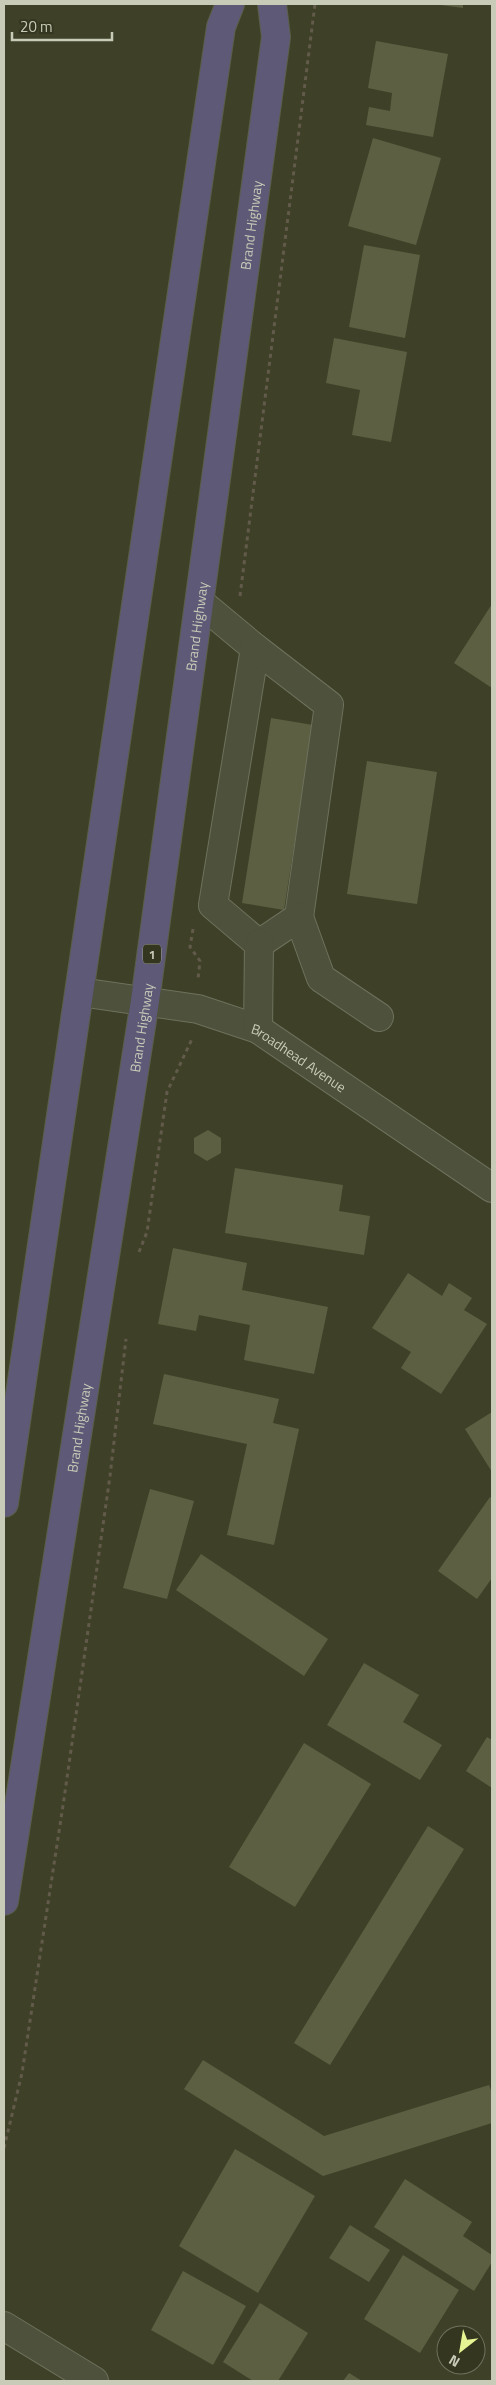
<svg xmlns="http://www.w3.org/2000/svg" width="496" height="2385" font-family="'Titillium Web',sans-serif">
	<style>
		.building { fill: #5d5f43 }
		.lines { fill: none; stroke-linecap: round; stroke-linejoin: round }
		.minor-casing { stroke: #6e715c; stroke-width: 30 }
		.highway-casing { stroke: #5b5e49; stroke-width: 30 }
		.path { stroke: #625a4b; stroke-width: 3; stroke-dasharray: 4 4; stroke-linecap: butt }
		.minor { stroke: #4e513b; stroke-width: 28 }
		.highway { stroke: #5d5976; stroke-width: 28 }
		.labels { text-anchor: middle; dominant-baseline: central; stroke-width: 4; stroke-linejoin: round; paint-order: stroke }
		.shield { fill: #343620; stroke: #9c9e8a; stroke-width: 1 }
		.shield-label { font-size: 12px; font-weight: bold; fill: #c8cbb8 }
		.street-label { font-size: 14px; fill: #c8cbb8; stroke: #343620 }
	</style>
	<rect width="100%" height="100%" fill="#3e4127"/>
	<path class="building" d="M433 4H463V8Z
		M376 41 448 54 433 137 366 125 369 107 390 111 392 93 368 88Z
		M373 138 441 158 416 245 348 226Z
		M364 245 420 255 405 338 349 327Z
		M334 338 407 352 391 442 352 435 360 390 326 383Z
		M492 604V688L454 663Z
		M271 718 313 725 284 910 242 903Z
		M367 761 437 772 417 904 347 894Z
		M208 1130 221 1138V1153L207 1161 194 1153V1138Z
		M235 1168 343 1185 339 1211 370 1216 364 1255 225 1233Z
		M173 1248 247 1263 242 1290 328 1307 314 1374 244 1360 250 1325 199 1315 196 1331 158 1324Z
		M408 1273 442 1296 449 1283 472 1298 464 1310 487 1324 441 1394 401 1368 411 1352 372 1328Z
		M164 1374 279 1399 273 1423 299 1429 274 1545 227 1535 247 1444 153 1424Z
		M492 1412V1472L465 1429Z
		M150 1489 194 1501 167 1599 123 1588Z
		M490 1497 492 1499V1578L477 1599 438 1571Z
		M201 1554 328 1639 304 1676 176 1590Z
		M364 1663 419 1695 403 1722 442 1745 420 1780 327 1725Z
		M487 1737 492 1740V1788L466 1771Z
		M304 1743 371 1784 295 1907 229 1867Z
		M428 1826 464 1849 330 2065 294 2043Z
		M203 2060 324 2136 489 2085 492 2093V2123L323 2176 184 2089Z
		M235 2149 315 2196 258 2293 179 2246Z
		M405 2179 472 2222 463 2236 492 2255V2262L474 2291 374 2227Z
		M350 2225 390 2250 369 2282 329 2258Z
		M403 2255 459 2290 420 2353 364 2319Z
		M183 2271 246 2306 213 2365 151 2330Z
		M260 2303 308 2333 278 2381H253L223 2362Z
		M349 2373 362 2381H343Z"/>
	<g class="lines">
		<defs>
			<g id="minor">
				<path d="M201 603 255 648 213 905 259 944"/>
				<path d="M255 648 329 705 299 917 259 944"/>
				<path d="M299 917 321 978 379 1017"/>
				<path id="s1" d="M80 992 198 1009 258 1029 492 1188"/>
				<path d="M258 1029 259 944"/>
				<path d="M4 2326 94 2381"/>
			</g>
			<g id="highway">
				<path d="M4 1503 221 27 230 4"/>
				<path id="s2" d="M4 1901 145 1001 276 37 272 4"/>
			</g>
		</defs>
		<use href="#minor" class="minor-casing"/>
		<use href="#highway" class="highway-casing"/>
		<path class="path" d="M240 596 315 4
			M193 929 190 947 200 961 198 979
			M139 1252 147 1232 167 1092 192 1039
			M4 2148 22 2073 64 1799 110 1476 126 1339"/>
		<use href="#minor" class="minor"/>
		<use href="#highway" class="highway"/>
	</g>
	<g class="labels">
		<rect class="shield" x="143" y="944.5" width="18" height="19" rx="4"/>
		<g class="shield-label">
			<text x="152" y="954">1</text>
		</g>
		<g class="street-label">
			<text stroke="none"><textPath href="#s2" startOffset="1694">Brand Highway</textPath></text>
			<text stroke="none"><textPath href="#s2" startOffset="1289">Brand Highway</textPath></text>
			<text stroke="none"><textPath href="#s2" startOffset="884">Brand Highway</textPath></text>
			<text stroke="none"><textPath href="#s1" startOffset="232">Broadhead Avenue</textPath></text>
			<text stroke="none"><textPath href="#s2" startOffset="479">Brand Highway</textPath></text>
		</g>
	</g>
	<rect width="496" height="2385" fill="none" stroke="#c8cbb8" stroke-width="10"/>
	<g transform="translate(461 2350) rotate(211)"><circle r="24" fill="#343620" stroke="#6f725d"/>
	<path d="M0-4L9 19L0 12L-9 19Z" fill="#e7f494"/>
	<text y="-8" font-size="14" font-weight="bold" text-anchor="middle" fill="#c8cbb8">N</text>
	</g>
	<path d="M12 32v8h100v-8" fill="none" stroke="#c8cbb8" stroke-width="2.5"/>
	<text x="20" y="32" font-size="15" fill="#c8cbb8" stroke="#343620" stroke-width="4" paint-order="stroke">20 m</text>
</svg>
